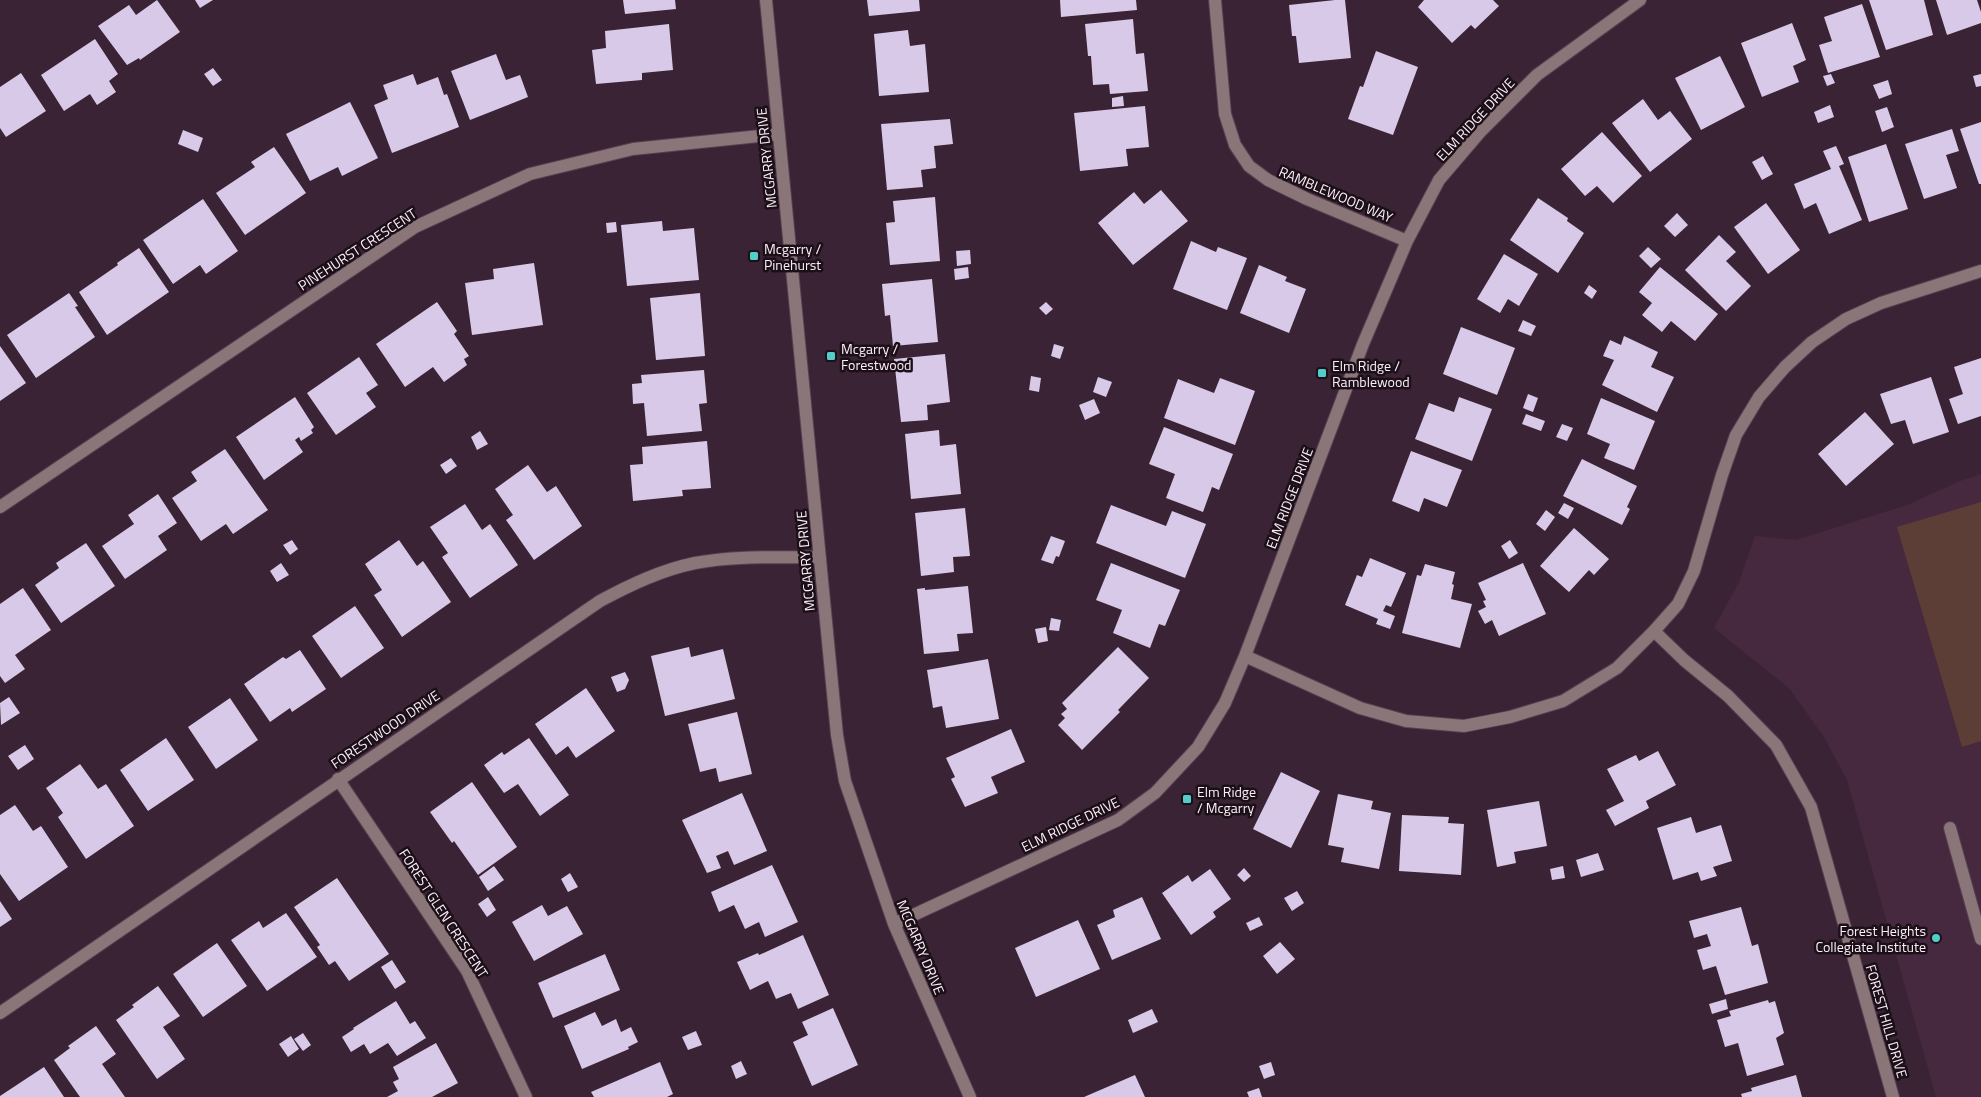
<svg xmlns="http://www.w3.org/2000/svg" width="1981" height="1097" font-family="'Titillium Web',sans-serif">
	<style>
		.built { fill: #47293f }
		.green { fill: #5d3e36 }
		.building { fill: #d9c9e8 }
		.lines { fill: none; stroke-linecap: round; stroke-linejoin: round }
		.minor-casing { stroke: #563f50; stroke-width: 14 }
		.minor { stroke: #8a7579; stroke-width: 12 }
		.poi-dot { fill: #53cdca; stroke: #1b1018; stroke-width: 2 }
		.labels { text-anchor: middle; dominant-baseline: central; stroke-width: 5; stroke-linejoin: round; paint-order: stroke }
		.street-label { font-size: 14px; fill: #ffeefa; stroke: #1b1018 }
		.poi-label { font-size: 14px; fill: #ffeefa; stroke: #1b1018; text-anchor: start }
	</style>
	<rect width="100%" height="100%" fill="#3a2334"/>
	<path class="built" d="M1981 474V1097H1936L1847 780 1824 737 1789 688 1714 628 1739 582 1755 536 1796 540 1907 505 1960 481Z"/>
	<path class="green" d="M1981 502V741L1962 747 1897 527Z"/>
	<path class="building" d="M157 0 180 32 140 60 139 58 127 65 98 26 129 5 136 15Z
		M195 0H213L200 8Z
		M623 0H675L676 9 625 14Z
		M867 0H919L920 11 869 16Z
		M1060 0H1136L1137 10 1061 17Z
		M1335 0H1345L1351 58 1299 63 1296 36H1292L1289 5Z
		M1424 0H1493L1499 6 1475 29 1471 25 1452 43 1418 7Z
		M1869 0H1924L1933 35 1886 50Z
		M1936 0H1977L1981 12V23L1947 35Z
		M1862 4 1880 57 1828 73 1819 45 1832 41 1824 17Z
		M1133 19 1136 54 1144 53 1148 91 1110 94 1109 84 1093 85 1091 56H1088L1085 24Z
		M1792 23 1806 60 1793 66 1799 82 1762 97 1741 43Z
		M669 24 673 70 642 73V80L596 84 592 50 606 48 605 31Z
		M908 30 910 46 925 44 929 92 879 96 874 34Z
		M95 39 118 74 109 81 116 92 97 105 90 94 64 111 41 75Z
		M1376 51 1418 67 1393 135 1348 119 1360 86 1363 87Z
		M496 54 506 80 520 75 528 97 470 120 451 71Z
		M1720 56 1745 107 1701 130 1675 78Z
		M213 68 222 80 213 86 204 74Z
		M21 73 46 111 6 137 0 128V87Z
		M413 74 417 85 438 77 444 95 447 94 459 127 392 153 374 105 388 99 383 85Z
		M1831 74 1835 83 1827 86 1823 76Z
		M1981 74V86L1976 87 1973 76Z
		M1888 80 1892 94 1879 99 1873 85Z
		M1123 96 1124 106 1112 107V98Z
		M1643 99 1658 120 1670 111 1692 139 1650 172 1612 123Z
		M350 102 378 158 342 176 338 167 310 181 286 134Z
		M1830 105 1834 117 1818 123 1814 112Z
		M1145 106 1149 147 1126 149 1128 166 1080 171 1074 113Z
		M1887 107 1894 127 1882 132 1875 111Z
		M950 119 953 144 934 146 936 168 921 170 923 187 887 190 881 124Z
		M1981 122V184H1979L1960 129Z
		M1952 129 1959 151 1946 155 1957 188 1924 199 1905 144Z
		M183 130 203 138 198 152 178 144Z
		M1602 132 1642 176 1613 203 1597 186 1585 196 1561 169Z
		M1886 144 1908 209 1869 222 1848 157Z
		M1836 146 1844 164 1839 166 1862 220 1829 234 1816 203 1804 209 1794 184 1831 169 1823 151Z
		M274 147 306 193 245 235 216 193 255 167 251 162Z
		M1763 156 1773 174 1762 180 1752 162Z
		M1161 190 1188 221 1133 265 1098 223 1134 192 1144 204Z
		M935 197 940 261 890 265 886 223 895 222 893 201Z
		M1538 198 1568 218 1567 221 1584 233 1558 273 1510 240Z
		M203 199 238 251 206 274 200 265 173 284 143 240Z
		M1766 203 1800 250 1768 274 1734 227Z
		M1677 213 1688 225 1675 237 1664 226Z
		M662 221 663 231 694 228 699 280 627 286 621 225Z
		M616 222 617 232 607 233 606 223Z
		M1719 235 1736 252 1726 261 1751 286 1726 311 1685 270Z
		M1191 241 1216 252 1218 247 1247 258 1227 310 1173 289Z
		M1648 247 1661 259 1651 268 1639 256Z
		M139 248 169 292 107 335 79 292 118 265 117 263Z
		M970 250 971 264 957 266 956 251Z
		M1504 254 1538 274 1519 306 1508 299 1500 313 1477 299Z
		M534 263 543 325 472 335 465 283 494 279 493 269Z
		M1259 265 1287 277 1285 281 1306 289 1289 333 1240 313Z
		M968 267 969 278 955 280 954 269Z
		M1660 267 1718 314 1695 341 1671 321 1662 332 1642 315 1652 303 1639 292Z
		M932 279 938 342 893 346 890 315 885 316 882 284Z
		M1589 285 1597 291 1592 299 1584 293Z
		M69 293 78 306 75 307 95 337 36 378 7 335Z
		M700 293 705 356 656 360 650 298Z
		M437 302 457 331 454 334 469 356 464 359 467 365 444 382 433 367 405 387 376 344Z
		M1046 302 1053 309 1046 315 1039 308Z
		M1523 320 1536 326 1531 336 1518 331Z
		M1461 327 1515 348 1497 395 1443 374Z
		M1624 336 1658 352 1651 367 1674 377 1657 412 1602 385 1614 360 1603 356 1610 340 1621 345Z
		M1054 344 1064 347 1060 359 1051 356Z
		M0 346 26 383 0 401Z
		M945 354 950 402 927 405 928 420 901 422 894 359Z
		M359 357 378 385 366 393 376 407 336 435 307 393Z
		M1981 358V416L1958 424 1949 399 1963 394 1954 367Z
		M704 370 707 403 699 404 702 431 647 436 644 403 633 404 632 384 642 383 641 375Z
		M1031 376 1041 378 1039 392 1029 390Z
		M1098 377 1112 382 1106 397 1093 392Z
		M1931 377 1949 432 1913 444 1905 420 1891 424 1880 394Z
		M1220 378 1255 391 1235 445 1164 418 1178 379 1214 393Z
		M1528 394 1538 398 1533 412 1523 408Z
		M295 397 314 427 311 430 313 433 301 441 299 437 295 440 303 452 264 480 236 437Z
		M1459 397 1492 409 1472 461 1415 439 1429 403 1454 412Z
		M1601 398 1655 421 1634 470 1604 458 1610 444 1587 434Z
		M1094 399 1100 413 1085 420 1079 405Z
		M1865 412 1894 444 1846 486 1818 454Z
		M1526 414 1545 421 1541 431 1522 424Z
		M1562 424 1573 428 1567 441 1556 437Z
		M1164 427 1233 454 1219 490 1212 487 1203 512 1166 498 1175 474 1149 464Z
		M939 430 940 446 956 444 961 494 911 499 905 434Z
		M480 431 488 444 477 450 471 437Z
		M707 441 711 488 682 490 683 496 633 501 630 465 643 464 642 447Z
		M225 449 268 510 233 534 226 524 201 541 172 498 197 481 191 472Z
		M1411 451 1462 470 1447 507 1424 498 1419 512 1392 501Z
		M451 458 457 466 446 474 440 465Z
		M1582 459 1637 486 1627 507 1630 509 1622 525 1563 496Z
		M528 465 547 492 556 486 582 526 534 560 506 520 513 515 495 489Z
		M158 494 177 523 158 536 167 550 125 579 102 546 134 524 128 515Z
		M1564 503 1574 508 1568 519 1558 513Z
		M465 504 482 530 490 524 518 565 470 598 442 557 448 553 430 527Z
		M1111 505 1166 526 1172 511 1206 524 1185 578 1096 543Z
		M965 508 970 556 953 557 954 572 921 576 915 513Z
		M1546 510 1555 517 1545 531 1536 524Z
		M1574 528 1609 559 1594 575 1589 570 1569 592 1540 566Z
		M1051 536 1065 541 1059 557 1056 556 1053 564 1041 560Z
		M292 540 298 549 290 555 283 545Z
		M399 540 417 566 423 561 451 602 402 637 374 595 382 590 365 564Z
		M1510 540 1518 553 1509 559 1501 546Z
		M86 543 115 586 61 623 35 585 59 568 56 563Z
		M1370 558 1406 573 1391 607 1386 605 1383 611 1395 616 1390 629 1376 624 1378 619 1345 605 1357 575 1362 577Z
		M281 563 289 575 277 582 270 571Z
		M1111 563 1180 590 1165 626 1159 624 1150 648 1113 633 1122 610 1096 600Z
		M1523 563 1546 614 1499 636 1492 620 1485 624 1478 611 1486 607 1483 601 1486 600 1478 583Z
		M1425 564 1455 572 1452 584 1454 585 1451 599 1472 604 1460 648 1402 633 1417 575 1421 576Z
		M968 586 973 633 957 634 959 651 924 654 917 589 925 588V590Z
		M23 588 51 630 15 655 25 669 5 683 0 676V604Z
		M355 606 384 648 341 678 312 636Z
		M1051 618 1061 620 1059 631 1049 630Z
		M1046 627 1048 641 1038 643 1035 629Z
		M689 647 691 657 723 649 735 699 665 716 651 656Z
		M1118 647 1149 678 1118 710 1120 712 1082 750 1058 725 1065 718 1061 714 1067 709 1062 703Z
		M300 650 326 689 292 712 290 708 270 722 244 684 283 657 286 659Z
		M988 659 999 719 946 728 942 706 933 708 927 670Z
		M625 672 629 680 625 689 617 692 611 677Z
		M586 688 615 731 576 758 568 746 556 755 535 724Z
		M9 697 20 713 1 725 0 703Z
		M230 698 258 740 216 769 188 727Z
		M737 712 752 774 719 782 716 768 700 772 688 724Z
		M1011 729 1025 762 991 777 998 793 965 807 951 779 955 777 946 758Z
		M166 738 194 780 148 811 120 770Z
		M529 738 569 795 540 816 518 784 504 793 484 765 502 752 504 755Z
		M25 745 34 759 18 770 8 756Z
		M1658 751 1676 785 1646 801 1649 808 1615 826 1606 810 1624 801 1607 769 1636 755 1639 761Z
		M80 764 98 789 106 784 134 826 86 859 58 817 63 813 46 788Z
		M1281 772 1320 791 1291 848 1253 829Z
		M472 782 517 847 478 875 454 841 452 843 430 812Z
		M742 793 767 851 734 865 728 851 716 856 721 868 707 873 682 820Z
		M1338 794 1373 801 1371 809 1391 813 1379 869 1341 862 1344 848 1328 845Z
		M1539 801 1547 846 1514 852 1516 863 1497 867 1487 810Z
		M15 805 33 831 41 826 68 867 19 901 0 874V815Z
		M1402 815 1449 817 1448 823 1464 824 1461 875 1399 871Z
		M1691 817 1696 833 1721 825 1732 861 1713 867 1717 876 1701 881 1698 872 1673 880 1657 828Z
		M1598 853 1604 870 1581 877 1576 860Z
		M772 865 798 922 765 937 759 922 745 929 734 905 719 912 711 892Z
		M494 866 504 880 488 891 479 877Z
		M1563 866 1565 878 1552 880 1550 869Z
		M1244 868 1251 876 1244 882 1237 875Z
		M1210 869 1231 899 1213 912 1216 917 1191 935 1162 893 1188 875 1192 882Z
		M570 873 578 887 568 892 561 879Z
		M337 878 389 954 349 981 335 961 329 965 317 947 320 945 294 907Z
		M1297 891 1304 903 1292 911 1284 898Z
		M488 897 496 910 487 917 478 904Z
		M1142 897 1161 939 1112 960 1097 925 1115 917 1113 910Z
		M0 901 12 919 0 927Z
		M542 905 548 916 567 906 583 934 534 961 512 922Z
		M1741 907 1752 946 1758 944 1768 983 1725 995 1716 966 1703 970 1697 950 1711 946 1707 934 1694 938 1689 921Z
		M286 913 317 957 267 991 231 940 259 921 263 928Z
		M1259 917 1263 925 1250 931 1246 923Z
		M1078 920 1100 969 1036 997 1015 948Z
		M803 935 829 995 798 1009 791 993 776 999 768 981 750 990 737 962 758 953 759 955Z
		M1280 942 1295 959 1277 974 1263 956Z
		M217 943 247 986 203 1017 173 974Z
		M605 954 620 990 553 1018 538 983Z
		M392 960 406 982 395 989 381 967Z
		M158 986 180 1016 163 1027 185 1059 157 1079 116 1020 134 1007 132 1005Z
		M1726 999 1728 1009 1712 1014 1709 1004Z
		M1768 1000 1769 1003 1775 1001 1784 1033 1776 1038 1784 1065 1747 1076 1738 1043 1725 1047 1717 1020 1731 1016 1729 1011Z
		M396 1001 410 1024 415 1021 426 1038 397 1056 388 1043 370 1054 364 1044 351 1052 342 1037 354 1029 353 1028Z
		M833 1008 858 1065 812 1086 793 1042 808 1035 802 1022Z
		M1152 1009 1158 1022 1133 1033 1128 1020Z
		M595 1012 602 1026 616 1019 621 1032 631 1027 638 1042 628 1047 629 1049 582 1069 564 1026Z
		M96 1026 116 1054 102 1064 125 1097H80L54 1060 70 1048 68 1046Z
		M696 1031 702 1045 688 1050 682 1037Z
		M303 1033 311 1045 303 1051 294 1039Z
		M291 1036 299 1049 288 1057 279 1044Z
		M436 1043 458 1083 432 1097H387L398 1091 393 1082 399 1079 393 1067Z
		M741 1061 747 1074 736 1079 731 1066Z
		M660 1062 673 1094 667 1097H594L591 1092Z
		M1271 1062 1275 1075 1264 1079 1259 1066Z
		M44 1067 64 1097H0V1096Z
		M1135 1075 1145 1097H1084Z
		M1796 1075 1802 1097H1742L1741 1094 1752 1091 1751 1088Z
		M1259 1088 1262 1097H1249L1247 1092Z"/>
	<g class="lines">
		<defs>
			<path id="minor" d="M766 0 837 735 845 781 894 924 970 1097
				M1215 0 1225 114 1235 145 1249 166 1268 180 1307 199 1407 241
				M0 507 415 227 530 174 633 149 779 134
				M1654 631 1684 660 1728 696 1776 745 1811 807 1893 1097
				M1245 656 1360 708 1406 721 1464 726 1510 717 1563 701 1617 668 1654 631 1678 604 1694 571 1722 475 1736 435 1759 397 1785 367 1812 342 1846 319 1881 303 1981 271
				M338 779 467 971 526 1097
				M1950 828 1981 939
				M894 924 1118 820 1155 793 1198 747 1225 703 1245 656 1363 344 1407 241 1439 180 1480 132 1537 75 1640 0
				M0 1013 600 601C630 585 661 570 695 563 736 555 779 558 820 557"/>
		</defs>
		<use href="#minor" class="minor-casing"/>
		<use href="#minor" class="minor"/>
	</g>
	<g class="poi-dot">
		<rect x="749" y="251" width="10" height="10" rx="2.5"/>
		<rect x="826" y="351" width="10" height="10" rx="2.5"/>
		<rect x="1317" y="368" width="10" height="10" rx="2.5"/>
		<rect x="1182" y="794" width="10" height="10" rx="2.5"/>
		<circle cx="1936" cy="938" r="5"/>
	</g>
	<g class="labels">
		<g class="street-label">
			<text transform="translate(1475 119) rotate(-47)">ELM RIDGE DRIVE</text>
			<text transform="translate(766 158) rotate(-96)">MCGARRY DRIVE</text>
			<text transform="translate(1336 194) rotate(23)">RAMBLEWOOD WAY</text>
			<text transform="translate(357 249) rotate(-33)">PINEHURST CRESCENT</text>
			<text transform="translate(1289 498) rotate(-69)">ELM RIDGE DRIVE</text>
			<text transform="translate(805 561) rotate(-95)">MCGARRY DRIVE</text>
			<text transform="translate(385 729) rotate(-34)">FORESTWOOD DRIVE</text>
			<text transform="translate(1070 824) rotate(-26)">ELM RIDGE DRIVE</text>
			<text transform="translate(444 913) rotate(57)">FOREST GLEN CRESCENT</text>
			<text transform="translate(921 947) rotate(67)">MCGARRY DRIVE</text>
			<text transform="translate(1887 1021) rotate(74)">FOREST HILL DRIVE</text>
		</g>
		<g class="poi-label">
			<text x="764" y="248">Mcgarry /<tspan x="764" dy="16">Pinehurst</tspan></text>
			<text x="841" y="348">Mcgarry /<tspan x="841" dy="16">Forestwood</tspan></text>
			<text x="1332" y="365">Elm Ridge /<tspan x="1332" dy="16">Ramblewood</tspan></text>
			<text x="1197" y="791">Elm Ridge<tspan x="1197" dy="16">/ Mcgarry</tspan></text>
			<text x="1926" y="930" text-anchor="end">Forest Heights<tspan x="1926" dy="16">Collegiate Institute</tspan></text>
		</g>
	</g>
</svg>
